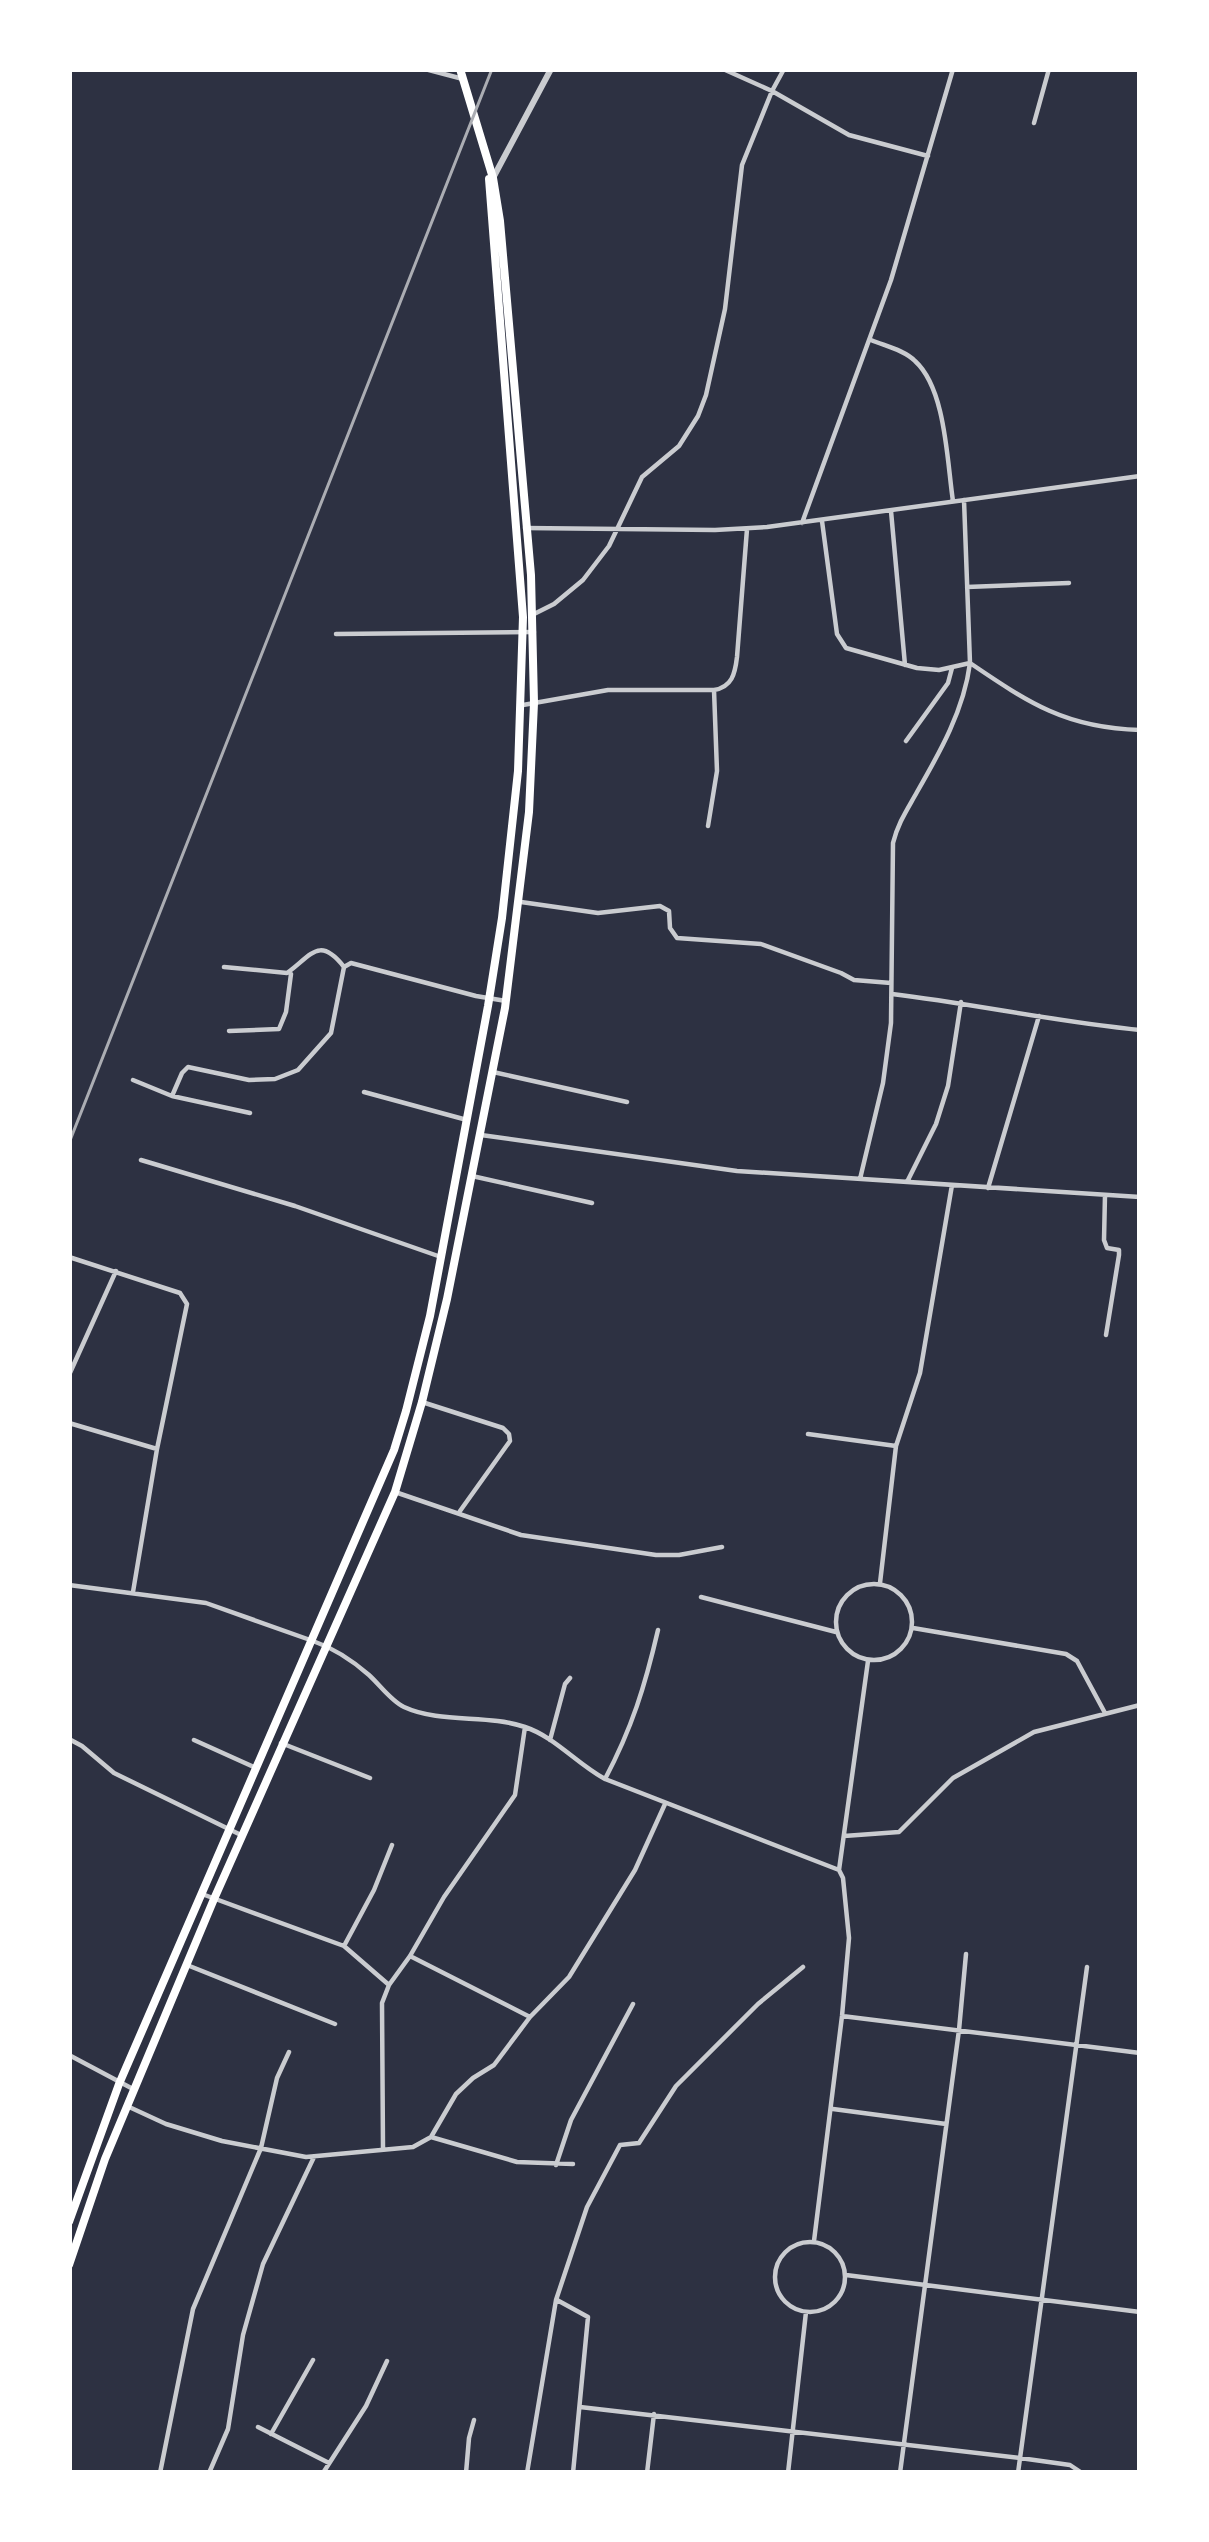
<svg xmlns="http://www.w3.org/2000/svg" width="1209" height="2542" font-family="'Public Sans',sans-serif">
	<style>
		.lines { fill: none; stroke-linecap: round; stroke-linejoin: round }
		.minor { stroke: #caccd0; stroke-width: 4.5 }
		.tertiary { stroke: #caccd0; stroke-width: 6 }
		.primary { stroke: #fff; stroke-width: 8 }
		.rail { stroke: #abadb3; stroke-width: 3 }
	</style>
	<rect width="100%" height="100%" fill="#2d3142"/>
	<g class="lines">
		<path class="minor" d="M425 69 463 79
			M723 69 772 91 849 135 928 156
			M1034 123 1049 69
			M871 340C885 346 904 350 915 361 946 389 947 462 953 501
			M891 511 905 665
			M822 521 837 634 846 648 917 668 939 670 970 663
			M802 523 891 280 953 69
			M525 528 715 530 767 527 1140 476
			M967 587 1069 583
			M534 614 554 604 583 580 609 546 642 477 679 446 698 416 706 395 725 309 742 165 772 91 784 69
			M336 634 534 632
			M970 663C1029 703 1066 728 1140 730
			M523 705 608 690H714C732 687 735 674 737 657L747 529
			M906 741 948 683 952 668
			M708 826 717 771 714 690
			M521 902 598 913 660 906 669 911 670 928 677 938 761 944 841 973 854 980 891 983
			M224 967 287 973C311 956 319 935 344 967
			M892 994C975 1004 1057 1022 1140 1030
			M229 1031 279 1029 286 1012 291 974
			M493 1072 627 1102
			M133 1080 172 1096 250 1113
			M364 1092 467 1120
			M172 1096 182 1073 188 1067 249 1080 275 1079 298 1070 331 1033 344 967 351 963 476 996 506 1001
			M481 1135 737 1171 1140 1197
			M141 1160 295 1206 441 1257
			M472 1176 592 1203
			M860 1179 883 1083 891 1023 893 843C898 823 907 810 917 792 940 752 964 710 970 663L964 500
			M907 1182 936 1124 948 1086 961 1002
			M988 1188 1039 1016
			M1105 1195 1104 1240 1107 1248 1119 1250V1255L1106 1335
			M69 1257 180 1293 187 1304 157 1449 133 1592
			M69 1375 116 1271
			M422 1402 503 1428 509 1434 510 1441 460 1511
			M69 1423 157 1449
			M808 1434 896 1446 880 1583
			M896 1446 920 1373 952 1185
			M395 1492 521 1535 656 1555H679L722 1547
			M836 1622a38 38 0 1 1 76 0a38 38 0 1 1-76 0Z
			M69 1585 206 1603 313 1641C333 1648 353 1661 369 1675 380 1685 391 1701 404 1707 441 1724 487 1714 525 1727 555 1737 577 1764 605 1779L839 1870 843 1878 849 1938 842 2016 814 2241
			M701 1597 836 1632
			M913 1628 1066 1654 1077 1661 1105 1713
			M69 1739 82 1746 114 1773 241 1835
			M194 1740 256 1768
			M550 1740 565 1684 570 1678
			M281 1743 370 1778
			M605 1779C632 1728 645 1686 658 1630
			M844 1836 899 1832 953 1778 1034 1732 1140 1705
			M839 1870 868 1661
			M202 1894 344 1946 389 1985
			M344 1946 374 1890 392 1845
			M412 1957 530 2017
			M187 1965 335 2024
			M842 2016 1140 2053
			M69 2055 133 2089
			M127 2106 166 2124 222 2141 306 2157 413 2147 431 2137 517 2162 573 2164
			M833 2109 946 2124
			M431 2137 456 2094 473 2078 494 2065 530 2017 569 1977 635 1870 665 1804
			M383 2149 382 2003 389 1985 410 1956 444 1897 515 1795 525 1727
			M556 2165 571 2120 633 2004
			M775 2277a35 35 0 1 1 70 0a35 35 0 1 1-70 0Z
			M846 2275 1140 2312
			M557 2300 588 2317 573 2473
			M580 2407 1020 2458 1070 2465 1082 2473
			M258 2427 329 2463
			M271 2434 313 2360
			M160 2473 193 2309 261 2148 277 2078 289 2052
			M209 2473 228 2429 243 2335 263 2264 314 2157
			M323 2473 366 2406 387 2361
			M466 2473 469 2438 474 2420
			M527 2473 556 2300 587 2207 620 2145 639 2143 676 2086 758 2004 803 1967
			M647 2473 654 2414
			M788 2473 806 2312
			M900 2473 959 2030 966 1954
			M1018 2473 1087 1967"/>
		<path class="tertiary" d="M493 178 551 69"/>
		<path class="primary" d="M69 2222 119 2084 394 1450 406 1411 430 1316 488 1006 502 918 518 771 523 617 489 179
			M69 2265 105 2159 214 1899 395 1492 422 1402 447 1299 505 1008 529 812 534 703 531 575 500 221 493 178 460 69"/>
		<path class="rail" d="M69 1143 492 69"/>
	</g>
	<rect width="1209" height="2542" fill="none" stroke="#ffffff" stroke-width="144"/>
</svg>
